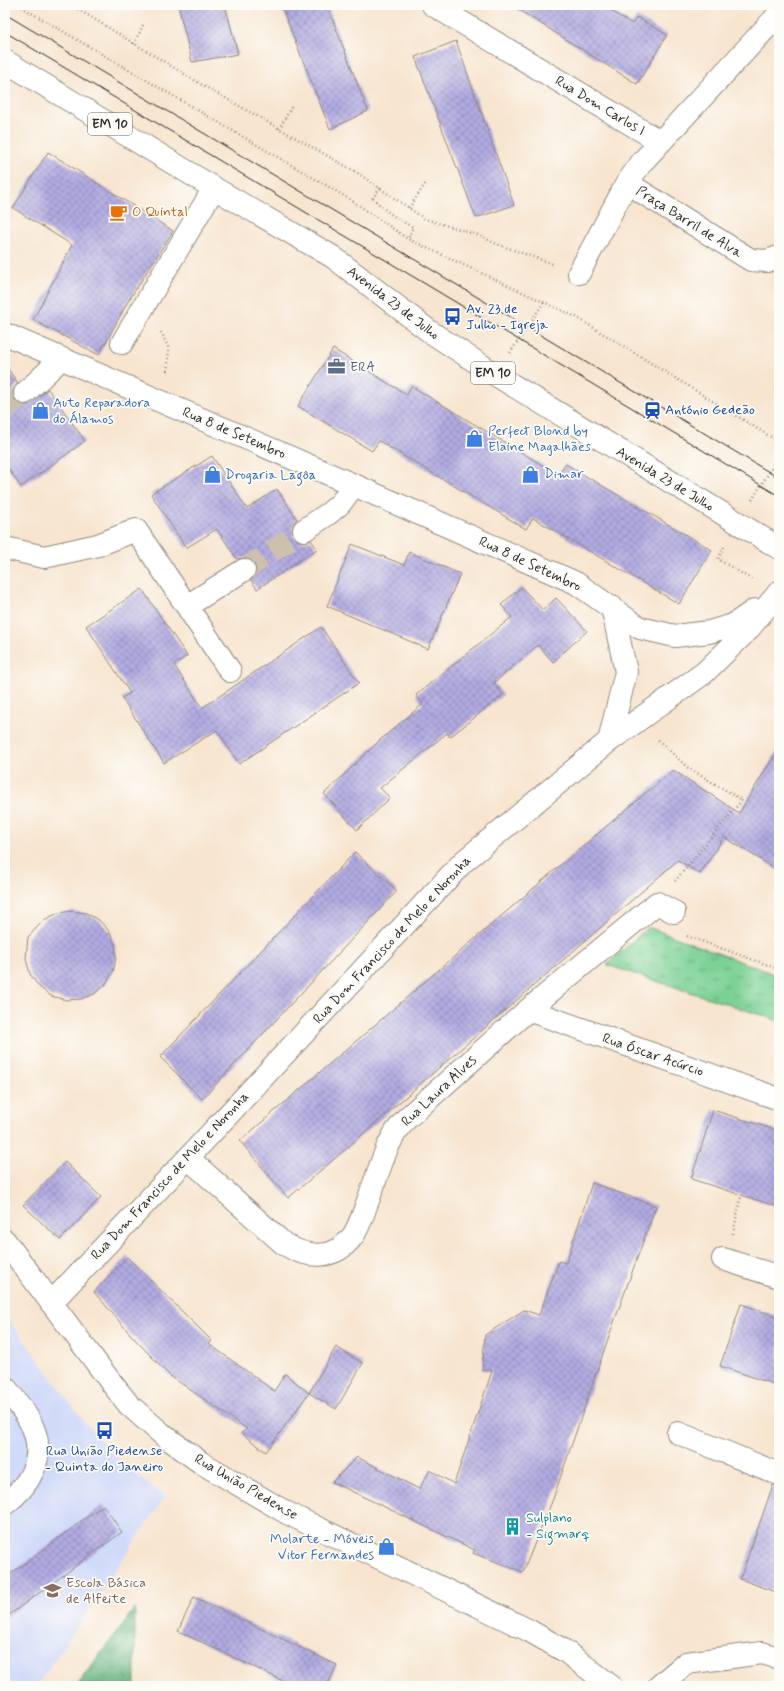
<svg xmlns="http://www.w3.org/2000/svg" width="784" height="1691" font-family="Mynerve,sans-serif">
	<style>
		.built { fill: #d0daf9 }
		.grass { fill: url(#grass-tufts); stroke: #537e60 }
		.forest { fill: url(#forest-crowns); stroke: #486f54 }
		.building { fill: url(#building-cross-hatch) }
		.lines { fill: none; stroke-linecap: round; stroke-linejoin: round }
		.minor-tunnel { stroke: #cec0ae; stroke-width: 22; stroke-dasharray: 22 11; stroke-linecap: butt }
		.minor-casing { stroke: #91887d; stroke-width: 24 }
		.major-casing { stroke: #91887d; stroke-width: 24 }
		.path { stroke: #91887d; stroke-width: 2.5; stroke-dasharray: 1 3; stroke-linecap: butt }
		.minor { stroke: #fff; stroke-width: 22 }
		.major { stroke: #fff; stroke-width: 22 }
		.tram { stroke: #2b2b2b; stroke-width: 1 }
		.labels { text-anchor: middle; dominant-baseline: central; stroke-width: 3.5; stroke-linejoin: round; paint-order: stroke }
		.shield { fill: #fdfcf7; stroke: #6a6a68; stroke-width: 1 }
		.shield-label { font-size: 13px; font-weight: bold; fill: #2b2b2b }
		.street-label { font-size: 14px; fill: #2b2b2b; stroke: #fdfcf7 }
		.food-label { font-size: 14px; fill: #c56008; stroke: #fdfcf7; text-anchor: start }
		.transit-label { font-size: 14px; fill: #164399; stroke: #fdfcf7; text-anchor: start }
		.service-label { font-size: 14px; fill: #4e5e75; stroke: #fdfcf7; text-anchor: start }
		.shop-label { font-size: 14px; fill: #366cbe; stroke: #fdfcf7; text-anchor: start }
		.culture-label { font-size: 14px; fill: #0d838f; stroke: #fdfcf7; text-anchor: start }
		.education-label { font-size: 14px; fill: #785e54; stroke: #fdfcf7; text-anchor: start }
	</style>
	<defs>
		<pattern id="grass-tufts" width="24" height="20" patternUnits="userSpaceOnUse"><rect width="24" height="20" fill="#7bd195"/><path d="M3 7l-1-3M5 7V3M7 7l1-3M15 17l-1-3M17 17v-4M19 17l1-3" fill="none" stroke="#65aa7a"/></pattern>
		<pattern id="forest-crowns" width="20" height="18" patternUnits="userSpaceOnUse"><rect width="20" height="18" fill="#64b37e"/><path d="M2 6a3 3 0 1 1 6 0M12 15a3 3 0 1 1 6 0" fill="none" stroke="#539267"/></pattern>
		<pattern id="building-cross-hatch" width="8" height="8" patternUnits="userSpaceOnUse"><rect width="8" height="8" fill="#b2abe2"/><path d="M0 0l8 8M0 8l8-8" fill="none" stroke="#918bb7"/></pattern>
	</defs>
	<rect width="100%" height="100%" fill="#fdfcf7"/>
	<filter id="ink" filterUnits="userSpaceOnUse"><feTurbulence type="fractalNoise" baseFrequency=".025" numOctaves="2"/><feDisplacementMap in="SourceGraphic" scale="8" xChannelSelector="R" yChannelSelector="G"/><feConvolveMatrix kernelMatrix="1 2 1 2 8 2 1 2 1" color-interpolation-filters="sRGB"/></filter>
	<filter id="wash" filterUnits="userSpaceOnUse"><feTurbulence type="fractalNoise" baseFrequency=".012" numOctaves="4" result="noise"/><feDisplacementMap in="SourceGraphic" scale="16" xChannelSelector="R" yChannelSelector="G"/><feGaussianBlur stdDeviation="0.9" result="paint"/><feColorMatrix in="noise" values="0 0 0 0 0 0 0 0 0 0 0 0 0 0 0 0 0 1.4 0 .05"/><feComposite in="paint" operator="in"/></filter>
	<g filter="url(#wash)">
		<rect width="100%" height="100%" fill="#f7e5cf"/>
		<path class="built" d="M5 1315 83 1420 102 1442 126 1467 165 1497 37 1686H5Z"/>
		<path class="grass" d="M648 927 779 976V1021L607 965Z"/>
		<path class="forest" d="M135 1608V1686H76Z"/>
		<g id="blocks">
			<path class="building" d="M178 5H225L238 54 192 62Z
				M281 5H327L368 111 330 129Z
				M511 5H602L632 24 637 17 667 35 637 84Z
				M456 41 514 205 476 218 415 57Z
				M48 152 173 231 127 303 99 355 33 320 72 245 13 208Z
				M333 349 407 395 411 386 559 475 565 464 712 550 679 604 533 518 526 529 379 441 372 451 298 406Z
				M5 365 18 383 13 390V396L16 402 22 405H28L48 389 85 441 21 487 5 464Z
				M212 456 247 509 277 489 297 519 293 524 292 530 294 537 298 541 304 542 311 540 317 549 257 589 251 580 255 575 256 570 254 563 250 559 244 558 237 559 217 529 186 548 151 494Z
				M352 544 404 565 409 552 460 574 428 649 327 606Z
				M521 587 543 610 556 598 587 631 553 662 538 645 494 683 503 695 450 737 447 733 380 788 390 798 357 830 324 794 380 740 423 704 416 695 512 617 501 605Z
				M142 589 187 656 174 665 202 708 321 627 359 683 239 764 217 730 164 763 122 698 130 693 86 626Z
				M779 748V871L724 837 700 874 678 860 340 1154 288 1198 240 1141 549 875 673 770 739 813Z
				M355 852 397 891 202 1099 160 1057Z
				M72 911 86 913 99 920 109 931 115 944 116 958 113 972 105 985 94 994 81 999 66 1000 51 996 39 987 30 974 26 959 28 937 44 920 58 913Z
				M713 1110 779 1131V1207L691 1179Z
				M65 1162 101 1197 60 1240 23 1205Z
				M592 1183 656 1206 609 1336 553 1499 523 1572 473 1553 475 1550 332 1482 357 1457 419 1489 430 1470 454 1484 492 1371 482 1370 485 1335 524 1310 539 1315 559 1261 566 1263Z
				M127 1257 212 1341 209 1344 274 1391 285 1374 309 1393 266 1452 241 1433 247 1429 169 1375 131 1335 94 1292Z
				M741 1304 779 1317V1386L720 1366Z
				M336 1347 363 1363 336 1409 309 1393Z
				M773 1485 779 1486V1593L740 1579Z
				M103 1505 122 1532 5 1618V1578Z
				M194 1597 337 1665 327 1686H294L178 1631Z"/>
		</g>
	</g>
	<g filter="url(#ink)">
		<use href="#blocks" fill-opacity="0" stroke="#91887d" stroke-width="1"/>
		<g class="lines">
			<path class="minor-tunnel" d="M5 408 25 393
				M244 570 304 530"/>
			<defs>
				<path id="minor" d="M433 5 659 141
					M627 183 751 260 767 261 779 257
					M579 273 627 183 642 162 779 14
					M5 334 354 485 576 583 640 628 675 636 709 632 733 625 755 610
					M122 343 214 188
					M25 393 61 359
					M304 530 328 514 340 504 354 485
					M5 548 44 557 98 545 136 530 230 671
					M187 606 244 570
					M609 741 626 672 612 607
					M528 1010 779 1099
					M188 1158 284 1244C307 1258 334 1261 352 1237 360 1227 364 1210 369 1198 375 1181 381 1163 388 1146L395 1133 406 1119 528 1010 657 903 674 912
					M5 1241 110 1381 129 1405 162 1434 200 1462 287 1513 528 1630 565 1651 611 1686
					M723 1259 779 1277
					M51 1303 188 1158 463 862 609 741 704 673 747 631 779 592
					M5 1387C15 1400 27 1413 33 1428 46 1459 29 1486 5 1504
					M678 1433 779 1474
					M659 1686 686 1663 762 1653 779 1658"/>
				<path id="major" d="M5 61 214 188 333 257 429 331 496 375 779 548"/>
			</defs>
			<use href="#minor" class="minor-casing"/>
			<use href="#major" class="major-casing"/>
			<path class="path" d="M18 5 351 200 408 239 576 317 779 442
				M71 5 204 86 356 172 425 219 481 236 494 243 553 264
				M134 44 144 23
				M279 129 292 106
				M380 188 373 198C385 211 397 219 413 227L408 239
				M409 208 426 183
				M161 332 169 349 167 373H166
				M510 353 544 302
				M752 500 779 456
				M724 547 718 559 754 581
				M658 740 687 767 742 800 675 881
				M687 936 779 969
				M733 1234 741 1196"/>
			<use href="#minor" class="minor"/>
			<use href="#major" class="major"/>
			<path class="tram" d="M5 14 779 478
				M5 32 779 496"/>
		</g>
	</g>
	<defs>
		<symbol id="cafe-bare" viewBox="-9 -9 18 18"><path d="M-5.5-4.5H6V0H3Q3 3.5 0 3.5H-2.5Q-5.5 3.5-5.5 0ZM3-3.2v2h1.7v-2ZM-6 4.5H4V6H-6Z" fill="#e8710a" stroke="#fdfcf7" stroke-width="2.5" paint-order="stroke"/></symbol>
		<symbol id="bus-bare" viewBox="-9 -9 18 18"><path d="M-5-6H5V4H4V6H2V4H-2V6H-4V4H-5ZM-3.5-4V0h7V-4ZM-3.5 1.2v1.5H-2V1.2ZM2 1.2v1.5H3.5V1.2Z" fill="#1a4fb4" stroke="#fdfcf7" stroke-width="2.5" paint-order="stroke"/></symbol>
		<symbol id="office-bare" viewBox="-9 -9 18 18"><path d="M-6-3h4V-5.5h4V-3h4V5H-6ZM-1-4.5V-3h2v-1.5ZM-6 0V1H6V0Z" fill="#5c6f8a" stroke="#fdfcf7" stroke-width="2.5" paint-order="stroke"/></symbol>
		<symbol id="station-bare" viewBox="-9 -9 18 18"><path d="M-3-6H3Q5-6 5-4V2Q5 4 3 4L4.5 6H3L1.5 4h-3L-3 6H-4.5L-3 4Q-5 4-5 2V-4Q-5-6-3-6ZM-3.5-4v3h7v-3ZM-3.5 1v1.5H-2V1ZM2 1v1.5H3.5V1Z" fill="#1a4fb4" stroke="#fdfcf7" stroke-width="2.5" paint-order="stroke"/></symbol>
		<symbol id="shop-bare" viewBox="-9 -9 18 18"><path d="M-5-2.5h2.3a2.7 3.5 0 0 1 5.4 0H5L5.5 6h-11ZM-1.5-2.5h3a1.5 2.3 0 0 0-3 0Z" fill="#3f7fe0" stroke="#fdfcf7" stroke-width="2.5" paint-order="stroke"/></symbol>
		<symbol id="building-bare" viewBox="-9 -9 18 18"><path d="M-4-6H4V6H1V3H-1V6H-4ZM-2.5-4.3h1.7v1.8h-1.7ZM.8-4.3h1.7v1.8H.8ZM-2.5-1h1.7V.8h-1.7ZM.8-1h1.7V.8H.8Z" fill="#0f9aa8" stroke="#fdfcf7" stroke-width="2.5" paint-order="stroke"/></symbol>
		<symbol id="school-bare" viewBox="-9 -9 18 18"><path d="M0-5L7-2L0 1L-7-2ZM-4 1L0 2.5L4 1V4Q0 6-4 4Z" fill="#8d6e63" stroke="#fdfcf7" stroke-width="2.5" paint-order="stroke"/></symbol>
	</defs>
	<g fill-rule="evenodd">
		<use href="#cafe-bare" x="106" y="200" width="25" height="25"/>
		<use href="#bus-bare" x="440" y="304" width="25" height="25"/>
		<use href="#office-bare" x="324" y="354" width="25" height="25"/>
		<use href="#station-bare" x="640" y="398" width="25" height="25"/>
		<use href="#shop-bare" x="28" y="398" width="25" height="25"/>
		<use href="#shop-bare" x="462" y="426" width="25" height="25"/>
		<use href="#shop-bare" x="518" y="462" width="25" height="25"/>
		<use href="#shop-bare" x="200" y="462" width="25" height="25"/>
		<use href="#bus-bare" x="92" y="1418" width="25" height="25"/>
		<use href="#building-bare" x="500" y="1514" width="25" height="25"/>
		<use href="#shop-bare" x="374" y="1534" width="25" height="25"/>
		<use href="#school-bare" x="40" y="1578" width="25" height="25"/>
	</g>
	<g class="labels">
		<g class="shield">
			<rect x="88" y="113" width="44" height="22" rx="3"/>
			<rect x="471" y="362" width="44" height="22" rx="3"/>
		</g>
		<g class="shield-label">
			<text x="110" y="124">EM 10</text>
			<text x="493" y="373">EM 10</text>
		</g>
		<g class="street-label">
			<text transform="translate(600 106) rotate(31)">Rua Dom Carlos I</text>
			<text transform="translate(689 222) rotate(32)">Praça Barril de Alva</text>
			<text transform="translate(393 303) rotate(37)">Avenida 23 de Julho</text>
			<text transform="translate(234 433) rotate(23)">Rua 8 de Setembro</text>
			<text transform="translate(665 479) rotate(31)">Avenida 23 de Julho</text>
			<text transform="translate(530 564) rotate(25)">Rua 8 de Setembro</text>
			<text transform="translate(392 940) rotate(-47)">Rua Dom Francisco de Melo e Noronha</text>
			<text transform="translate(653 1055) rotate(19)">Rua Óscar Acúrcio</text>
			<text transform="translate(439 1091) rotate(-43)">Rua Laura Alves</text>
			<text transform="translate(170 1176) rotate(-47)">Rua Dom Francisco de Melo e Noronha</text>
			<text transform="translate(246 1487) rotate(30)">Rua União Piedense</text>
		</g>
		<g class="food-label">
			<text x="132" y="212">O Quintal</text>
		</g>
		<g class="transit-label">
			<text x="466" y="309">Av. 23 de<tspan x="466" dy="16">Julho - Igreja</tspan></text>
			<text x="665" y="410">António Gedeão</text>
			<text x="104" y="1451" text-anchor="middle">Rua União Piedense<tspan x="104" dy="16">- Quinta do Janeiro</tspan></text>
		</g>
		<g class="service-label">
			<text x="350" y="367">ERA</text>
		</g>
		<g class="shop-label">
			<text x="53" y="403">Auto Reparadora<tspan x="53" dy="16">do Álamos</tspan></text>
			<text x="488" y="431">Perfect Blond by<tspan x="488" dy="16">Elaine Magalhães</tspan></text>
			<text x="544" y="474">Dimar</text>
			<text x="225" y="475">Drogaria Lagôa</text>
			<text x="374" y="1539" text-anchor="end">Molarte - Móveis<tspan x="374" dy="16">Vitor Fernandes</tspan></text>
		</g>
		<g class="culture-label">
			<text x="526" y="1518">Sulplano<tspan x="526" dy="16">- Sigmarq</tspan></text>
		</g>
		<g class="education-label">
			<text x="66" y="1583">Escola Básica<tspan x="66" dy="16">de Alfeite</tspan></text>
		</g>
	</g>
	<rect width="784" height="1691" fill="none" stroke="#fdfcf7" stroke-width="20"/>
</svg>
